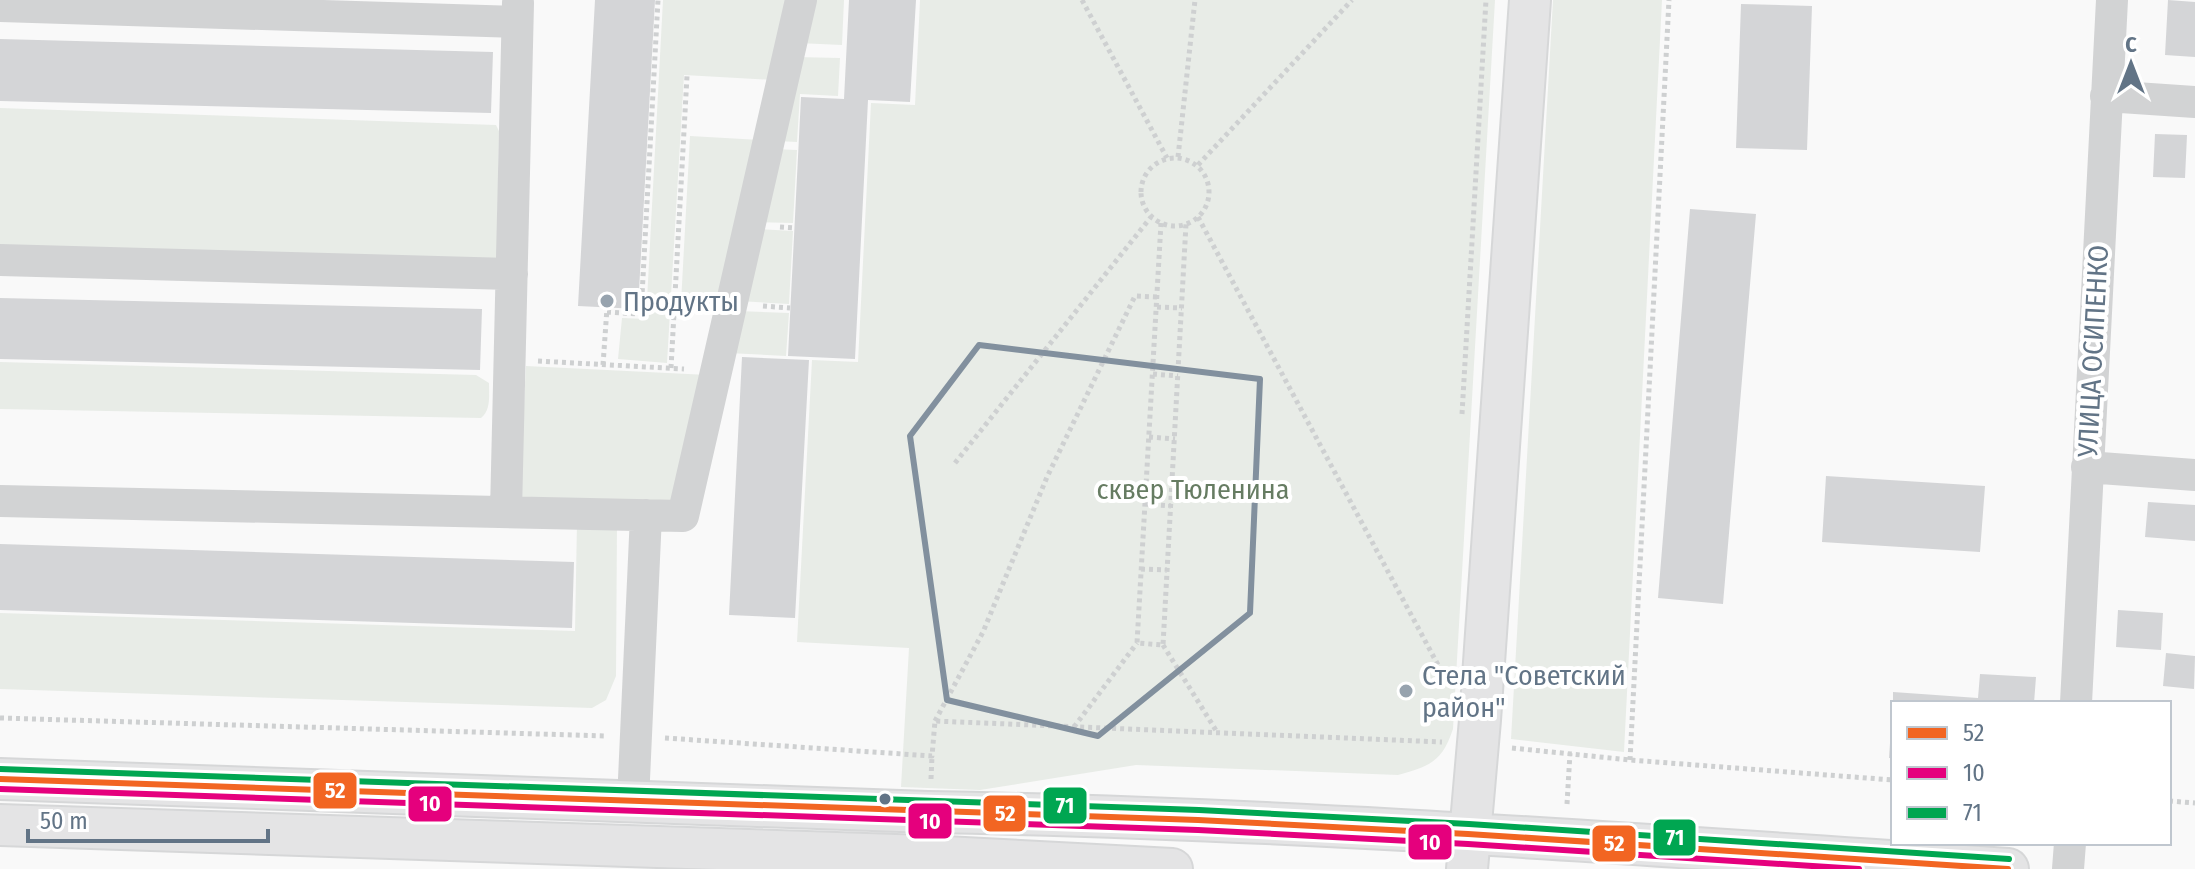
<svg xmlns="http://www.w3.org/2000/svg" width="2195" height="869" font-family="'Fira Sans Condensed',sans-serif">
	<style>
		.green { fill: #e8ece7 }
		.building { fill: #d4d5d7 }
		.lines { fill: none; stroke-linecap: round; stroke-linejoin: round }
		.major-casing { stroke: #d6d7d8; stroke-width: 44 }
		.path { stroke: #ced0d1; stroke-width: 5; stroke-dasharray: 4 4; stroke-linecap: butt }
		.minor { stroke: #d2d3d4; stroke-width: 32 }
		.major { stroke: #e4e4e5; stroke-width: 40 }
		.bus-1-casing { stroke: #fff; stroke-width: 12 }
		.bus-2-casing { stroke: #fff; stroke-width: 12 }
		.bus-3-casing { stroke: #fff; stroke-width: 12 }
		.bus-1 { stroke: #f26522; stroke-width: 6 }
		.bus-2 { stroke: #e5007d; stroke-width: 6 }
		.bus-3 { stroke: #00a651; stroke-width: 6 }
		.marked { fill: none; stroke: #82909e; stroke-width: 6; stroke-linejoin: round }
		.poi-dot { fill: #97a3ae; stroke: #fff; stroke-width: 3 }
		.bus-dot { fill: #627486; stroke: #fff; stroke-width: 3 }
		.labels { text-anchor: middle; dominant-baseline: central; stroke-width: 8; stroke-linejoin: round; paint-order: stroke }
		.poi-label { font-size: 28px; fill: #627486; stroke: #fff; text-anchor: start }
		.street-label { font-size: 28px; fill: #627486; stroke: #fff }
		.park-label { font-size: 28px; fill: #667c62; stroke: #fff }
		.line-badge { stroke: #fff; stroke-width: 3 }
		.badge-label { font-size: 22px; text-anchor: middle; font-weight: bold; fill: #fff }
	</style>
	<rect width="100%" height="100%" fill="#f9f9f9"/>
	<path class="green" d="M663 0H794L774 80 684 75 667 363 618 359 622 318 646 319Z
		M807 0H844L842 45 798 43Z
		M920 0H1495L1453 729C1442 762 1430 766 1398 775L1136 765 980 790 901 787 909 648 797 642 812 360 858 362 871 103 915 105Z
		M1553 0H1662L1624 752 1511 739Z
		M796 57 840 58 838 96 800 94 797 142 776 141Z
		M0 108 496 125 499 131 497 256 494 262 0 253Z
		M690 136 760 140 724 305 681 303Z
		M773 149 797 150 793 223 756 222Z
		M755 229 793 231 789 304 739 301Z
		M737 311 789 313 786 356 728 353Z
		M0 362 476 375 489 383C489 396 491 410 481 418L0 409Z
		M526 366 708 375 679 503 519 502Z
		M577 522 617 524 616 676 606 700 592 708 0 689V613L575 631Z"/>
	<path class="building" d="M595 0H655L638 309 578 306Z
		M849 0H916L910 102 868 100 855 359 788 356 801 97 844 99Z
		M2168 0 2195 2V57L2165 55Z
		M1741 4 1812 6 1807 150 1736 148Z
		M0 39 493 52 491 113 0 101Z
		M2155 134 2187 135 2185 178 2153 177Z
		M1690 209 1756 214 1723 604 1658 598Z
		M0 298 482 309 480 370 0 359Z
		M742 357 809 360 795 618 729 615Z
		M1826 476 1985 486 1980 552 1822 542Z
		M2148 502 2195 505V541L2145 537Z
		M0 544 574 562 572 628 0 610Z
		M2118 610 2163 613 2161 650 2116 647Z
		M2166 653 2195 656 2194 689 2163 686Z
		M1980 674 2036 677 2034 703H1893V692L1978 698Z
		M1891 728H1893V758H1889Z"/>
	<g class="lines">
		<defs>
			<path id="major" d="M0 779 928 812C1289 818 1648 845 2008 869
				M0 825 926 856 1172 869
				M1467 869 1480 720 1530 0"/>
		</defs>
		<use href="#major" class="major-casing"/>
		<path class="path" d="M1082 0 1167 158
			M1178 157 1195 0
			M1141 192a34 34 0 1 1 68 0a34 34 0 1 1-68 0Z
			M1198 165 1352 0
			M1198 217 1445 678
			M1161 223 1137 643 1163 645 1186 224
			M780 227 795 228
			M763 306 790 308
			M1157 307 1182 308
			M607 312 641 314 658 0
			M538 361 684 369
			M603 365 607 308
			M671 368 687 76
			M1153 374 1178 376
			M1462 414 1486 0
			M1149 437 1175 439
			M955 463 1151 217
			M1145 504 1171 506
			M1141 569 1167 570
			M1163 645 1217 732
			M0 718 607 736
			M935 721 983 632 1047 477 1135 296 1157 297
			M1074 727 1137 643
			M665 738 932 756 935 721 1442 742
			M1512 748 1630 760 1893 780
			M1630 760 1669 0
			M931 779 932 756
			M2169 801 2195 803
			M1567 804 1570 753"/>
		<path class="minor" d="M0 6 517 22
			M2106 96 2195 102
			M0 260 512 274
			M2087 467 2195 475
			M0 501 683 516 801 0
			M506 512 518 3
			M2076 703 2112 0
			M633 801 646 515
			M2068 869 2070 843"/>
		<use href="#major" class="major"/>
		<defs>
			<path id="bus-1" d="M0 779 1198 820 1468 834 2008 869"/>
			<path id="bus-2" d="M0 789 1198 830 1468 844 1859 869"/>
			<path id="bus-3" d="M0 769 1199 810 1469 824 2009 859"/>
		</defs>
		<use href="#bus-1" class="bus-1-casing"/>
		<use href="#bus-2" class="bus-2-casing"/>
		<use href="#bus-3" class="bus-3-casing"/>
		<use href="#bus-1" class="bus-1"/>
		<use href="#bus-2" class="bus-2"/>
		<use href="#bus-3" class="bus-3"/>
	</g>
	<path class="marked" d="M979 345 1260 379 1250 613 1098 736 947 700 910 436Z"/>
	<g class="poi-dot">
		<circle cx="607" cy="301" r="8"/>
		<circle cx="1406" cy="691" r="8"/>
	</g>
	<circle class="bus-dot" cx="885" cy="799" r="7"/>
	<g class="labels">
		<g class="poi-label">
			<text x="623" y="301">Продукты</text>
			<text x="1422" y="675">Стела "Советский<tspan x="1422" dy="32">район"</tspan></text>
		</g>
		<g class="street-label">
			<text transform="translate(2093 351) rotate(-87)">УЛИЦА ОСИПЕНКО</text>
		</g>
		<g class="park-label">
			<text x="1193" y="489">сквер Тюленина</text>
		</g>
	</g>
	<g class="line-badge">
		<rect x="312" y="771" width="46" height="39" rx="8" fill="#f26522"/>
		<rect x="407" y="785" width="46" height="38" rx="8" fill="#e5007d"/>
		<rect x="1042" y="786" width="46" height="39" rx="8" fill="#00a651"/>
		<rect x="982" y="794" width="45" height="39" rx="8" fill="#f26522"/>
		<rect x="907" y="802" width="46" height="38" rx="8" fill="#e5007d"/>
		<rect x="1652" y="818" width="45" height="39" rx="8" fill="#00a651"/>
		<rect x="1407" y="823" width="46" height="38" rx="8" fill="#e5007d"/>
		<rect x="1591" y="824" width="46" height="39" rx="8" fill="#f26522"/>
	</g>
	<g class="badge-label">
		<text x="335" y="798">52</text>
		<text x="430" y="811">10</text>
		<text x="1065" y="813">71</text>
		<text x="1005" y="821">52</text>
		<text x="930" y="829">10</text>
		<text x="1675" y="845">71</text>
		<text x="1430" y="850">10</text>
		<text x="1614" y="851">52</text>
	</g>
	<rect x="1891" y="701" width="280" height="144" fill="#ffffff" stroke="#c0c7cf" stroke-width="2"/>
	<rect x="1907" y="727" width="40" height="12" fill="#f26522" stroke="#c0c7cf" stroke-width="2"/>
	<text x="1963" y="741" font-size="24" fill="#627486">52</text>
	<rect x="1907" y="767" width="40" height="12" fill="#e5007d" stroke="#c0c7cf" stroke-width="2"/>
	<text x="1963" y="781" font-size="24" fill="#627486">10</text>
	<rect x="1907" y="807" width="40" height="12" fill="#00a651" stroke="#c0c7cf" stroke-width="2"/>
	<text x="1963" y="821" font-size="24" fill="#627486">71</text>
	<g transform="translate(2131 64)" stroke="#ffffff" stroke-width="6" paint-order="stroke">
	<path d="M0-6L14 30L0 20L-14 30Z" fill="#627486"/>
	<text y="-12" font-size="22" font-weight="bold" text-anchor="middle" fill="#627486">С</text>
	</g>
	<path d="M28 829v12h240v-12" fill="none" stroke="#627486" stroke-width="4"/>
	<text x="40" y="829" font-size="24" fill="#627486" stroke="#ffffff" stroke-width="6" paint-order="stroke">50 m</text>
</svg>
